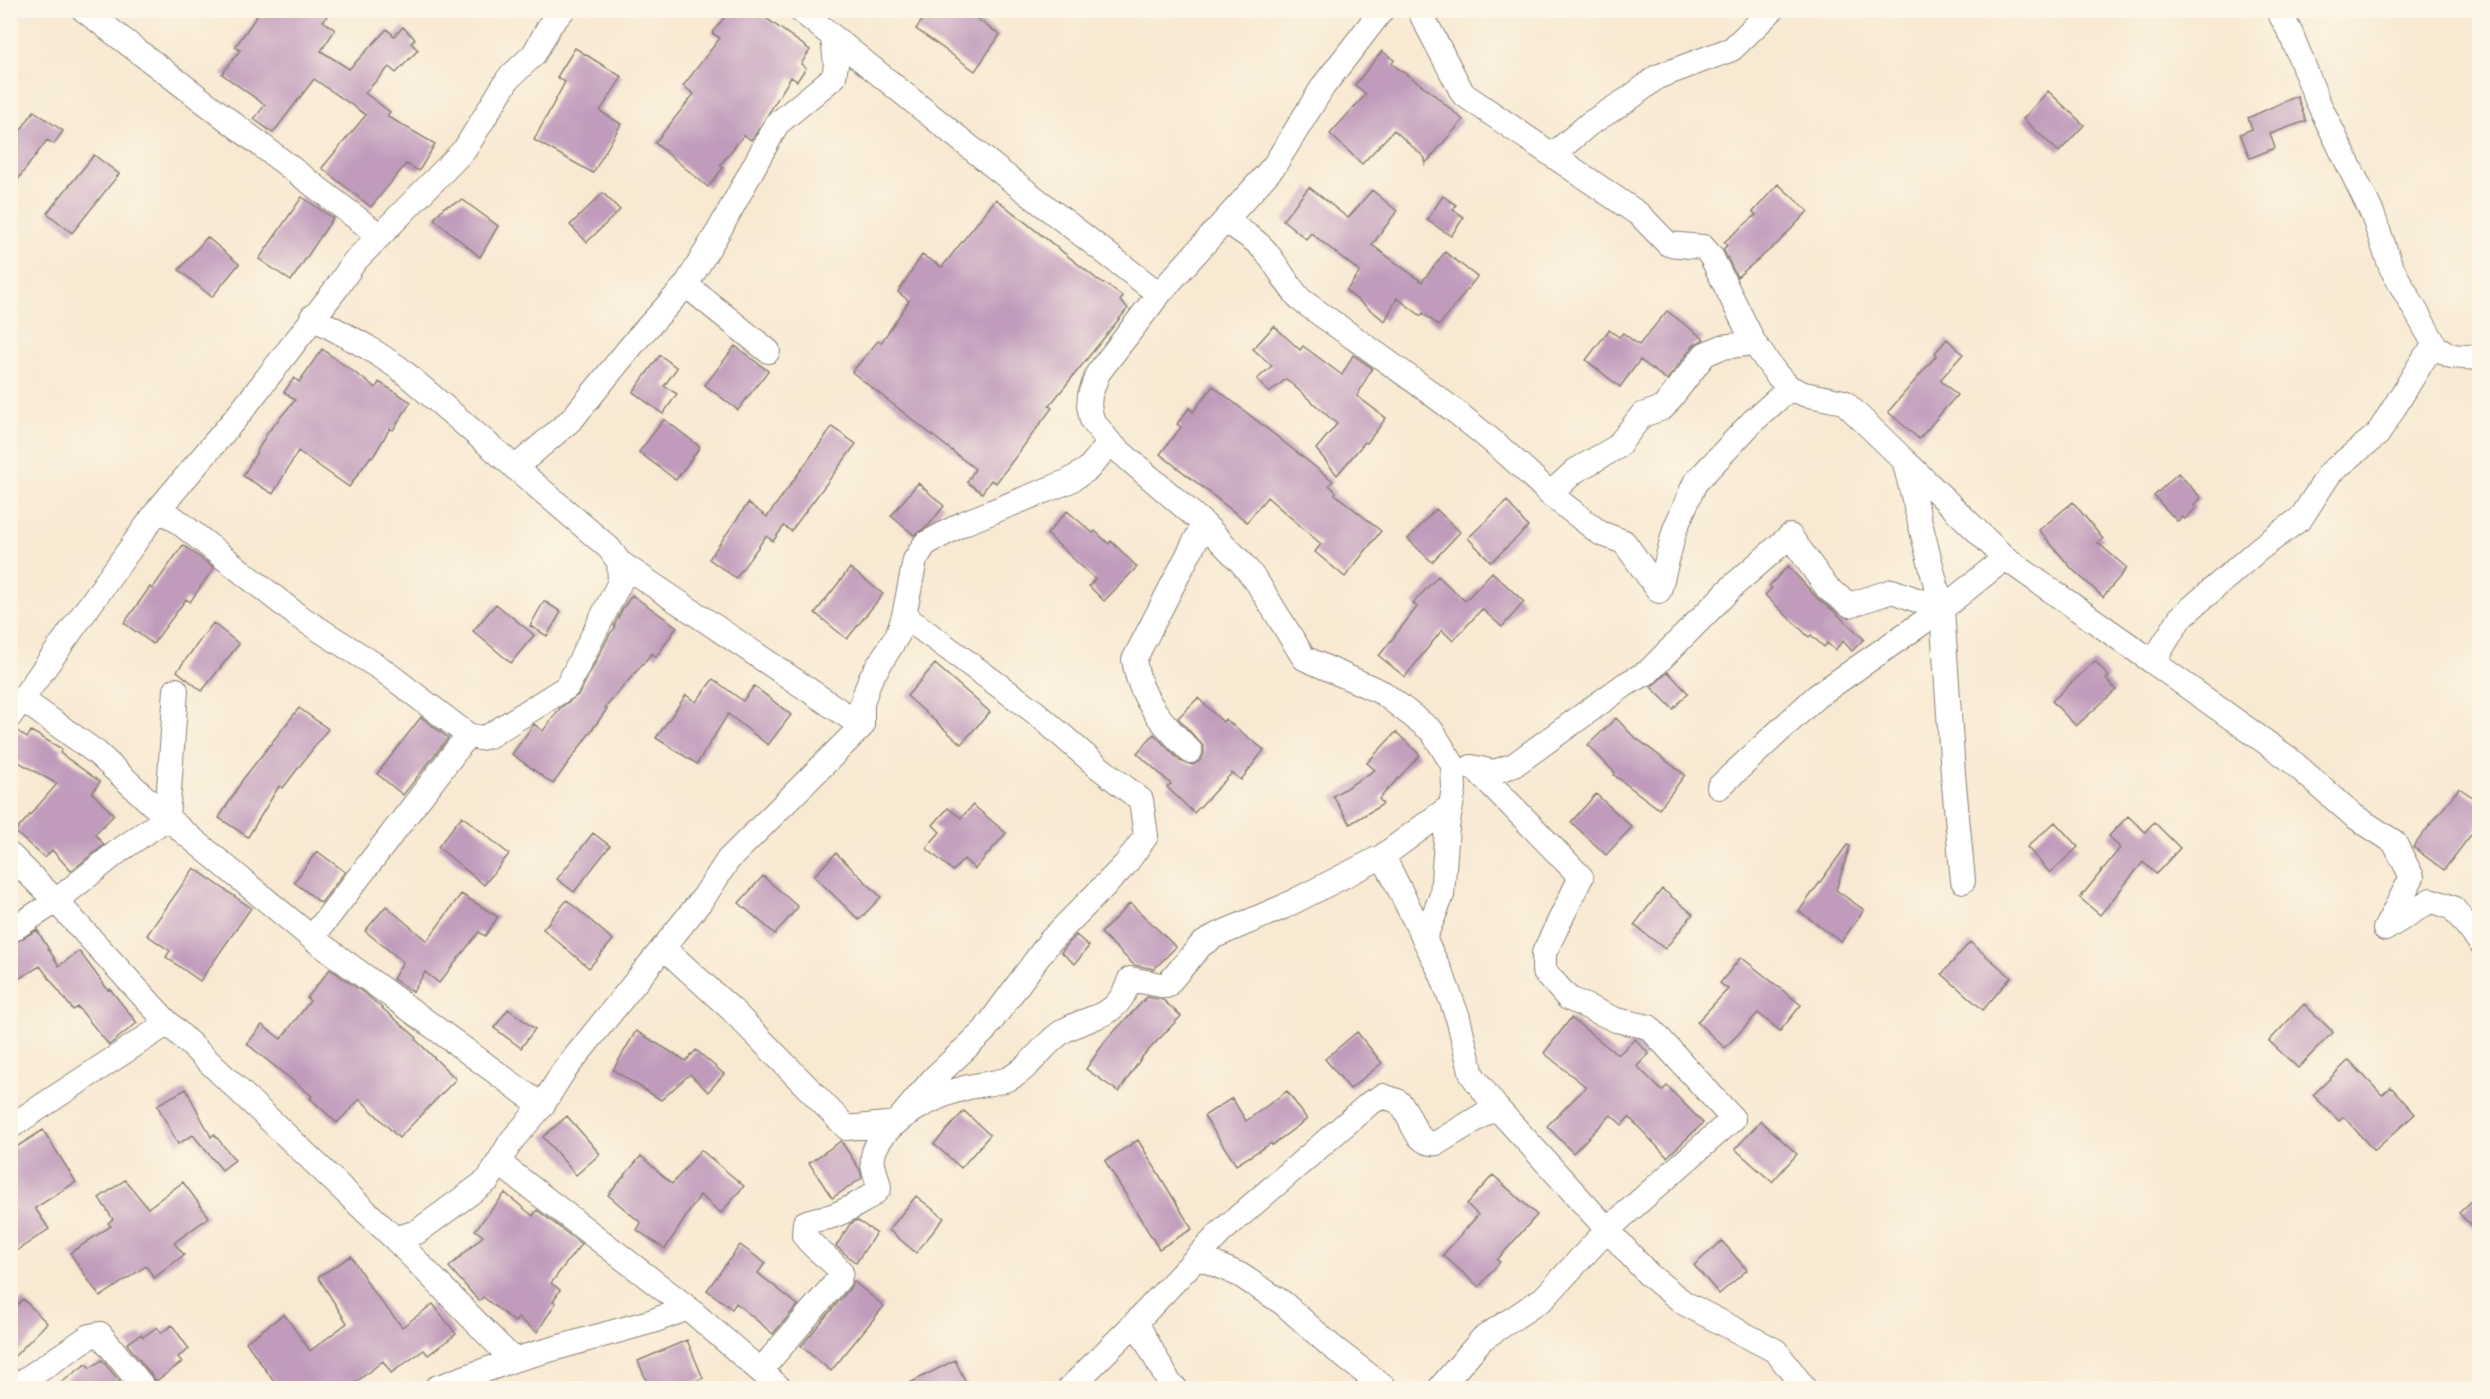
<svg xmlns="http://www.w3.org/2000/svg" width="2490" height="1399" font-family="'Indie Flower',sans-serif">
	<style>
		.building { fill: #c09bbc }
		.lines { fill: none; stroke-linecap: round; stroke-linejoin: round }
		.minor-casing { stroke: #8a8277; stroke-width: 26 }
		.minor { stroke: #fff; stroke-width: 24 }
	</style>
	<rect width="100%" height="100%" fill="#fcf5e5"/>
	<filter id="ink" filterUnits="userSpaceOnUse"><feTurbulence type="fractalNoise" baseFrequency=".0167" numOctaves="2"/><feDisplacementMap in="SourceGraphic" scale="12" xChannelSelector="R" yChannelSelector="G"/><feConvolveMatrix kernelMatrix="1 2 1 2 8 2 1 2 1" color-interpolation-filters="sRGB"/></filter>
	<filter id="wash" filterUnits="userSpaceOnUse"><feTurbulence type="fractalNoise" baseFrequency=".008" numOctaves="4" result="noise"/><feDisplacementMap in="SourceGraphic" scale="24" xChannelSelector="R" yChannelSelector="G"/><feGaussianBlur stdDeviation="1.35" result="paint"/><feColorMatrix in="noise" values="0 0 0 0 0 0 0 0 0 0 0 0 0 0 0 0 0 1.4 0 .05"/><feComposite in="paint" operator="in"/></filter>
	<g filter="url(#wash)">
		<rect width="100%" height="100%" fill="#f8e9d2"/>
		<g id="blocks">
			<path class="building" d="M261 10H318L327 17 323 21 335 30 321 51 349 69 387 29 394 36 403 27 415 39 411 43 418 50 396 73 389 67 365 93 390 112 387 116 435 144 419 171 406 164 371 207 322 168 366 115 314 79 273 133 254 119 265 105 222 74 240 50 235 47Z
				M730 10H755L810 50 801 64 806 68 797 81 791 77 754 137 751 140 744 135 720 165 723 168 708 187 655 143 694 94 683 86 720 38 712 33Z
				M929 10H964L1000 35 975 71 916 29Z
				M575 48 622 77 600 111 621 124 593 173 534 140 565 82 557 77Z
				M1382 51 1394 60 1392 64 1430 91 1463 120 1425 164V158L1394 130 1362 164 1330 134 1366 94 1355 85Z
				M2048 91 2084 125 2059 152 2023 119Z
				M2297 96 2306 121 2270 134 2275 148 2250 158 2240 134 2252 129 2248 118Z
				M34 111 63 131 54 144 47 140 10 190V140L19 129 21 130Z
				M94 155 119 174 72 233 47 213Z
				M1778 184 1808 211 1779 242 1737 277 1723 249 1727 246 1724 242 1756 215 1753 212Z
				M1309 187 1348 218 1372 190 1397 211 1372 245 1422 282 1445 252 1477 277 1439 326 1423 313 1421 316 1397 298 1385 321 1346 291 1360 272 1311 233 1306 239 1283 220Z
				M603 193 620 210 587 242 570 225Z
				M1443 196 1456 205 1453 210 1464 217 1451 236 1427 220Z
				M302 197 333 218 291 281 259 259Z
				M996 199 1103 284 1104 283 1123 297 1120 301 1128 308 1049 406 1052 408 996 483 991 480 982 493 967 482 975 469 852 372 878 341 881 343 909 301 898 292 922 255 942 267Z
				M463 200 498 226 480 257 434 219 444 207Z
				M207 237 239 264 212 297 179 270Z
				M1667 311 1704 339 1694 345 1667 380 1640 360 1620 387 1586 360 1609 330 1619 337 1623 333 1639 345Z
				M1274 326 1300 350 1303 346 1342 375 1353 355 1372 368 1357 396 1386 418 1367 443 1365 442 1337 475 1316 449 1337 424 1286 379 1269 393 1257 379 1272 366 1253 349Z
				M1947 339 1963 354 1940 380 1957 395 1919 439 1888 412 1937 355 1935 353Z
				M735 346 768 371 738 410 705 385Z
				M322 349 376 388 379 382 411 402 393 430 390 428 373 457 371 456 349 487 298 451 273 494 243 476 268 432 295 400 284 392 294 378 299 382Z
				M660 355 677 368 664 386 677 394 663 414 633 392Z
				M1213 386 1333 481 1329 485 1336 492 1335 494 1381 531 1345 577 1315 552 1321 544 1267 497 1247 522 1160 454 1181 427 1177 424 1189 408 1193 412Z
				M664 419 700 447 676 480 639 452Z
				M832 427 856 444 791 531 784 526 773 541 766 536 736 578 709 559 748 503 767 517Z
				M2178 473 2201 498 2194 505 2196 508 2185 519 2183 517 2177 521 2154 496Z
				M918 483 944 506 928 526 914 535 891 516Z
				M1507 501 1528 527 1491 562 1468 538Z
				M2073 502 2103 539 2098 543 2127 568 2103 597 2072 569 2039 530Z
				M1436 509 1460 532 1432 562 1408 539Z
				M1067 511 1093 533 1095 531 1109 544 1111 541 1137 567 1104 601 1089 586 1095 579 1047 534Z
				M183 545 214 568 190 602 186 599 153 644 124 623 150 587 152 589Z
				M1788 566 1819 600 1835 612 1864 639 1852 651 1843 641 1835 650 1827 643 1824 647 1811 635 1809 637 1765 595 1772 588 1769 586Z
				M850 568 883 594 847 639 815 613Z
				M1492 572 1524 602 1502 627 1482 609 1453 641 1442 630 1405 677 1379 656 1417 607 1413 603 1438 576 1465 601Z
				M632 595 677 627 656 657 652 653 605 708 607 709 553 784 512 754 534 724 543 731 560 708 579 694 610 634 615 628 614 626 623 608Z
				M544 601 561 612 547 636 530 626Z
				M496 604 534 635 511 663 473 631Z
				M213 623 239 644 202 691 177 671Z
				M2095 661 2109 677 2106 679 2116 690 2076 726 2052 701Z
				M935 664 990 712 961 744 907 696Z
				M1668 672 1688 693 1673 709 1651 687Z
				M713 679 743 701 754 686 791 715 768 745 728 714 697 764 656 738 686 695 696 702Z
				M1198 698 1223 722 1225 719 1264 750 1241 780 1232 773 1194 813 1167 787 1171 784 1137 753 1154 734 1180 761 1193 765 1200 761 1204 754V747L1178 718Z
				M299 708 328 729 283 788 279 786 248 837 219 818 243 779Z
				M421 717 448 738 403 795 377 774Z
				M1616 718 1632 735 1685 775 1659 809 1614 775 1615 773 1588 745Z
				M15 729 27 738 31 731 62 749 60 753 100 782 92 793 114 815 95 834 104 845 71 871 52 850 45 858 15 832 57 784 15 760 18 754 10 748V730Z
				M1396 732 1420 755 1379 799 1383 804 1350 824 1333 796 1375 770 1367 763Z
				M2459 788 2480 802V823L2444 870 2413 847Z
				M1596 794 1632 827 1606 855 1571 822Z
				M973 805 1006 833 975 869 964 859 953 871 926 848 940 832 933 825 948 808 961 818Z
				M462 816 509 854 484 885 438 847Z
				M2128 816 2145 832 2154 822 2180 848 2156 874 2143 862 2100 915 2080 898 2120 848 2109 836Z
				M2055 822 2078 847 2050 873 2027 847Z
				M593 833 610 846 574 892 557 879Z
				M1847 845 1850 846 1836 890 1864 910 1841 942 1799 911Z
				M317 851 345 872 321 903 294 882Z
				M836 853 881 897 859 920 814 876Z
				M194 868 251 908 200 981 166 957 170 951 147 935Z
				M763 876 798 907 775 934 739 903Z
				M1662 889 1693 914 1665 949 1634 925Z
				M461 894 498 917 485 936 479 932 439 983 425 972 413 992 393 979 403 962 365 931 386 906 427 941Z
				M567 900 613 940 589 968 543 929Z
				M1130 903 1176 947 1154 969 1134 965 1101 933Z
				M37 930 59 966 79 951 108 990 110 989 137 1023 109 1045 78 1007 73 1010 40 966 10 984V945Z
				M1076 935 1089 946 1075 964 1061 952Z
				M1970 942 2011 977 1983 1010 1942 974Z
				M1741 957 1801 1005 1780 1031 1758 1013 1725 1048 1697 1022 1728 989 1720 983Z
				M330 969 368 996 417 1038 416 1040 456 1079 399 1138 360 1099 337 1123 310 1098 312 1096 247 1044 262 1025 281 1039 310 1001 307 998Z
				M1147 997 1163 1000 1181 1016 1142 1057 1119 1092 1086 1069 1106 1040Z
				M2304 1004 2333 1032 2298 1068 2269 1041Z
				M508 1009 535 1029 521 1048 494 1028Z
				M1571 1018 1618 1055 1635 1039 1649 1054 1637 1066 1662 1091 1667 1086 1703 1123 1667 1157 1629 1117 1622 1125 1611 1115 1573 1153 1547 1126 1586 1087 1544 1053Z
				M636 1031 686 1061 696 1050 724 1074 708 1092 690 1074 661 1100 613 1070Z
				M1357 1032 1382 1063 1350 1089 1325 1059Z
				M2349 1060 2382 1095 2391 1087 2415 1114 2374 1151 2344 1117 2339 1121 2313 1095Z
				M186 1089 211 1137 214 1134 235 1160 222 1170 193 1135 178 1144 157 1105Z
				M1287 1091 1307 1119 1272 1145 1271 1143 1236 1165 1204 1116 1232 1098 1246 1121Z
				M964 1111 990 1135 961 1168 934 1144Z
				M567 1116 600 1154 576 1175 543 1137Z
				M1761 1121 1797 1154 1772 1182 1735 1149Z
				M43 1130 76 1182 35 1208 49 1229 10 1255V1151Z
				M1138 1140 1192 1229 1159 1249 1105 1161Z
				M841 1141 860 1170 862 1178 832 1198 809 1163Z
				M701 1150 744 1186 721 1213 700 1195 665 1249 637 1230 641 1223 608 1195 641 1156 672 1184Z
				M1493 1175 1537 1215 1497 1260 1500 1262 1479 1287 1443 1255 1478 1215 1467 1204Z
				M125 1180 148 1208 183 1182 209 1217 174 1243 184 1255 154 1278 146 1266 100 1297 70 1253 111 1226 108 1223 113 1219 99 1198Z
				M505 1193 533 1216 537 1210 581 1244 551 1283 560 1290 553 1301 556 1303 537 1332 518 1318 515 1322 483 1297 479 1301 449 1267 483 1236 475 1230Z
				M2480 1193V1235L2459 1213Z
				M916 1196 944 1218 916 1253 889 1230Z
				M857 1220 876 1233 856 1263 836 1246 850 1224Z
				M1722 1241 1747 1270 1719 1294 1694 1265Z
				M740 1245 765 1263 758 1273 798 1305 773 1334 736 1303 732 1309 707 1290Z
				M351 1256 372 1290 402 1327 433 1304 456 1334 428 1355 424 1350 391 1373 383 1361 347 1389H279L246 1342 284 1314 310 1351 347 1323 318 1277Z
				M853 1281 884 1306 831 1371 801 1346 850 1288Z
				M23 1299 47 1323 10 1361V1312Z
				M172 1325 189 1349 178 1357 182 1362 156 1381 127 1344 141 1334 143 1337 157 1327 161 1333Z
				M687 1340 703 1378 678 1389H650L638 1361Z
				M102 1360 126 1389H53L86 1364 90 1368Z
				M955 1360 969 1389H898Z"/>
		</g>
	</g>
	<g filter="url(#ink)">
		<use href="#blocks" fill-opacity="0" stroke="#8a8277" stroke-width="1.5"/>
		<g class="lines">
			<defs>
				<path id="minor" d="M84 10 379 235
					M800 10 997 169 1159 294
					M1382 10 1324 85 1274 166 1159 294 1098 373 1090 395 1089 406 1092 420 1110 443 1204 524 1241 562 1257 582 1304 658 1383 693 1432 731 1453 765 1454 789 1447 827 1442 895 1424 939
					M1419 10 1463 94 1640 215 1668 244 1703 247 1711 256 1754 343 1777 375 1790 388 1804 394 1844 402 1904 460 1942 609 1953 774 1963 881
					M2278 10 2291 34 2317 100 2372 213 2391 267 2436 347
					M1554 154 1589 124 1630 98 1657 77 1732 49 1772 10
					M1226 221C1242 232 1259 241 1270 257 1282 273 1287 285 1301 300 1386 362 1475 418 1550 494L1575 471 1617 447 1642 415 1663 408 1705 354 1722 347 1754 343
					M312 317 367 347 399 368 609 548 619 562 862 726
					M768 351 686 285 721 227 777 124 834 77 836 64 833 37
					M1904 460 2005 558 2153 662 2180 618 2259 549 2301 518 2330 473 2378 434 2425 357 2436 347 2451 356 2480 358
					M515 468 572 419 637 339 686 285
					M1550 494 1600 533 1624 542 1659 591 1675 529 1695 483 1752 422 1790 388
					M158 510 175 519 298 616 380 668 468 735 480 738 489 736 567 687 620 582 619 562
					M2153 662 2288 758 2354 816 2394 842 2412 877 2385 929 2431 900 2453 908 2480 942
					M176 690 167 818 312 938 542 1106
					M10 716 158 510 240 413 336 289 354 262 465 149 508 79 534 54 550 25 563 10
					M1190 751C1163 724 1140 700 1134 660L1204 524
					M1471 767 1494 772 1514 765 1626 684 1648 672 1734 585 1790 536 1828 589 1850 605 1892 591 1942 609
					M1719 787 1817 696 1942 609 2005 558
					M10 855 56 901 168 1023 395 1239 513 1360
					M1383 856 1442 975 1458 1018 1472 1075 1496 1107 1648 1274 1684 1303 1776 1351 1804 1388
					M10 931 56 901 120 850 167 818 97 753 23 700
					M312 938 468 735
					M664 948 732 1010 847 1128 896 1123 934 1078 984 1031 1050 941 1125 865 1146 836 1141 800 1096 765 1035 712 904 616
					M10 1127 168 1023
					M499 1163 688 1308
					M395 1239 417 1232 488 1180 512 1140 542 1106 563 1072 704 897 728 860 862 726V703L870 679 897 636 904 616 915 560 925 544 964 523 1069 481 1088 469 1110 443
					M1198 1257 1240 1275 1283 1303 1331 1346 1385 1388
					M1136 1322 1221 1232 1370 1103 1383 1096C1387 1098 1393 1099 1397 1101 1413 1112 1412 1146 1437 1143L1496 1107
					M761 1370 839 1279 841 1272C830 1257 816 1252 804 1235L805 1223C814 1219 820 1219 829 1217 842 1213 872 1198 879 1188 878 1179 871 1165 873 1156 879 1123 936 1095 965 1088 979 1084 997 1084 1010 1078 1032 1067 1044 1042 1065 1030 1097 1013 1117 1019 1130 979L1166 986 1201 945 1215 936 1283 907 1383 856 1451 806
					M13 1388 90 1336 100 1334 144 1388
					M436 1388 513 1360 653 1321 688 1308 780 1388
					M1070 1388 1136 1322 1170 1384 1175 1388
					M1440 1388 1482 1339 1544 1298 1607 1230 1733 1119 1649 1027 1616 1020 1568 998 1544 971V953L1581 877 1475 768"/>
			</defs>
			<use href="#minor" class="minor-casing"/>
			<use href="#minor" class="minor"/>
		</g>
	</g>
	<rect width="2490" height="1399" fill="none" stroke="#fcf5e5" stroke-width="36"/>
</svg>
